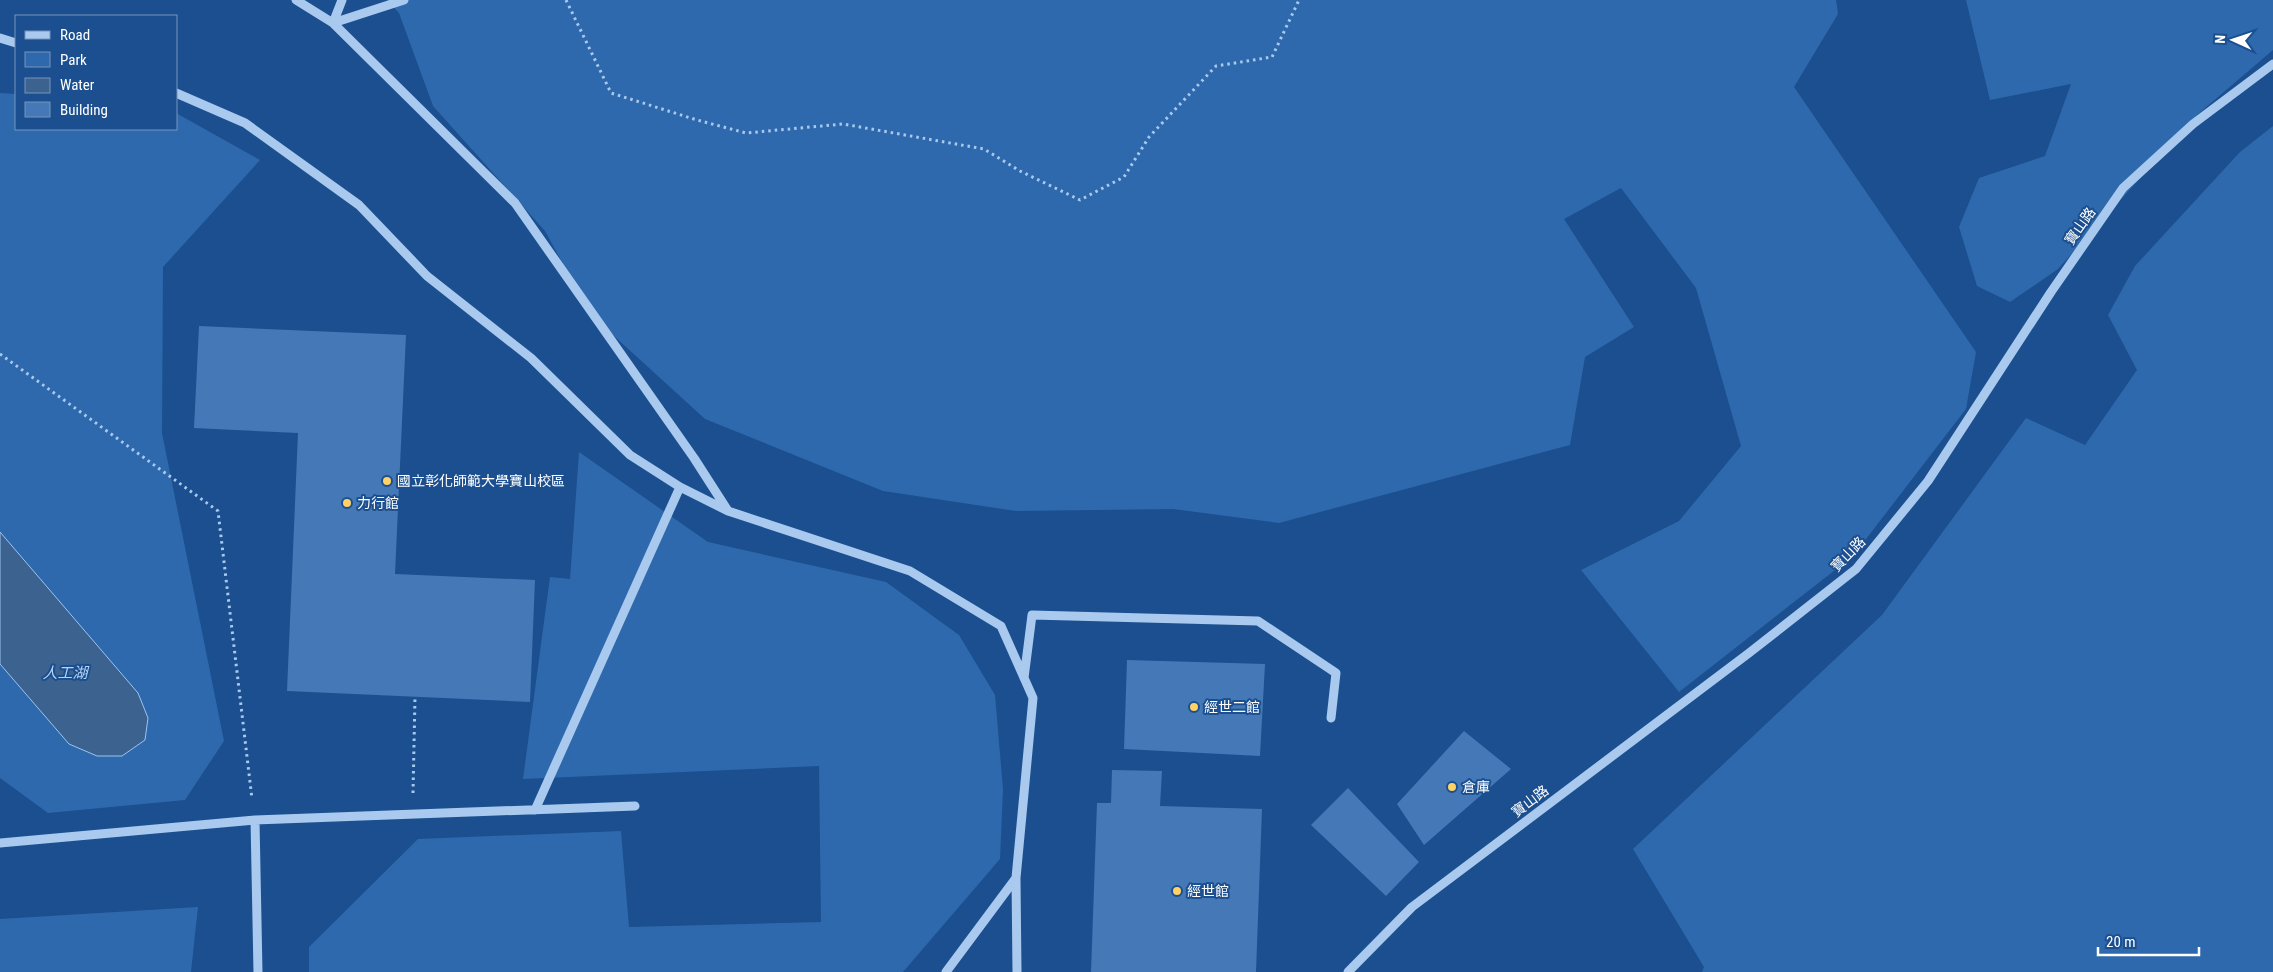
<svg xmlns="http://www.w3.org/2000/svg" width="2273" height="972" font-family="'Roboto Condensed','Noto Sans TC',sans-serif">
	<style>
		.green { fill: #2e69ad }
		.water { fill: #3c6290; stroke: #9cc4f0 }
		.building { fill: #4478b7 }
		.lines { fill: none; stroke-linecap: round; stroke-linejoin: round }
		.path { stroke: #a9c9ee; stroke-width: 3; stroke-dasharray: 2.5 4; stroke-linecap: butt }
		.minor { stroke: #a9c9ee; stroke-width: 9 }
		.poi-dot { fill: #ffd166; stroke: #1b4f8f; stroke-width: 2 }
		.labels { text-anchor: middle; dominant-baseline: central; stroke-width: 4; stroke-linejoin: round; paint-order: stroke }
		.street-label { font-size: 14px; fill: #fff; stroke: #1b4f8f }
		.poi-label { font-size: 14px; fill: #fff; stroke: #1b4f8f; text-anchor: start }
		.water-label { font-size: 15px; font-style: italic; fill: #b5d3f5; stroke: #1b4f8f }
	</style>
	<rect width="100%" height="100%" fill="#1b4f8f"/>
	<path class="green" d="M387 0H1836L1838 14 1794 87 1976 352 1966 409 1853 556 1679 692 1581 570 1679 521 1741 446 1696 288 1621 188 1564 219 1634 327 1585 357 1570 445 1279 523 1173 509 1016 511 883 491 705 419 591 315 545 231 433 106 399 13Z
		M1966 0H2273V50L2198 114 2058 269 2010 302 1977 286 1959 227 1979 178 2045 156 2071 84 1990 100Z
		M0 93 16 94V129H176V113L260 160 163 267 162 433 224 741 185 800 48 813 0 778Z
		M2273 126V972H1702L1704 967 1633 849 1882 615 2026 418 2085 445 2137 370 2108 315 2135 266 2240 152Z
		M579 452 708 542 886 582 959 635 995 695 1003 789 1000 859 903 972H309V947L418 839 621 831 629 927 821 922 819 766 523 779 550 577 570 579Z
		M198 907 191 972H0V919Z"/>
	<path class="water" d="M0 532 138 693 148 718 145 740 122 756H97L69 744 0 664Z"/>
	<path class="building" d="M199 326 406 335 395 574 535 580 530 702 287 691 298 433 194 428Z
		M1127 660 1265 664 1260 756 1124 749Z
		M1464 731 1511 769 1424 845 1397 804Z
		M1112 770 1162 771 1160 806 1262 809 1256 972H1091L1097 803H1111Z
		M1348 788 1419 862 1386 896 1311 825Z"/>
	<g class="lines">
		<path class="path" d="M566 0 611 93 697 120 746 133 843 124 984 149 1020 171 1080 200 1124 177 1149 137 1216 66 1272 57 1299 0
			M0 354 218 511 252 799
			M413 793 415 697"/>
		<path class="minor" d="M296 0 333 23 515 203 694 458 728 511
			M333 23 404 0
			M333 23 342 0
			M0 38 16 43
			M176 93 245 123 359 205 427 276 531 358 630 455 680 487 728 511 910 571 1001 626 1033 698 1016 878 946 972
			M1024 678 1032 615 1258 621 1336 673 1331 718
			M535 810 680 487
			M255 820 635 806
			M0 843 255 820 258 972
			M1016 878 1017 972
			M1348 972 1412 907 1749 653 1856 569 1928 481 2051 292 2123 188 2193 124 2273 64"/>
	</g>
	<g class="poi-dot">
		<circle cx="387" cy="481" r="5"/>
		<circle cx="347" cy="503" r="5"/>
		<circle cx="1194" cy="707" r="5"/>
		<circle cx="1452" cy="787" r="5"/>
		<circle cx="1177" cy="891" r="5"/>
	</g>
	<g class="labels">
		<g class="street-label">
			<text transform="translate(2080 226) rotate(-55)">寶山路</text>
			<text transform="translate(1848 554) rotate(-46)">寶山路</text>
			<text transform="translate(1530 801) rotate(-37)">寶山路</text>
		</g>
		<g class="poi-label">
			<text x="397" y="481">國立彰化師範大學寶山校區</text>
			<text x="357" y="503">力行館</text>
			<text x="1204" y="707">經世二館</text>
			<text x="1462" y="787">倉庫</text>
			<text x="1187" y="891">經世館</text>
		</g>
		<g class="water-label">
			<text x="65" y="673">人工湖</text>
		</g>
	</g>
	<rect x="15" y="15" width="162" height="115" fill="#1b4f8f" stroke="#7695bc"/>
	<rect x="25" y="31" width="25" height="8" fill="#a9c9ee" stroke="#7695bc"/>
	<text x="60" y="40" font-size="15" fill="#ffffff">Road</text>
	<rect x="25" y="52" width="25" height="15" fill="#2e69ad" stroke="#7695bc"/>
	<text x="60" y="65" font-size="15" fill="#ffffff">Park</text>
	<rect x="25" y="78" width="25" height="15" fill="#3c6290" stroke="#7695bc"/>
	<text x="60" y="90" font-size="15" fill="#ffffff">Water</text>
	<rect x="25" y="102" width="25" height="15" fill="#4478b7" stroke="#7695bc"/>
	<text x="60" y="115" font-size="15" fill="#ffffff">Building</text>
	<g transform="translate(2233 40) rotate(273)" stroke="#1b4f8f" stroke-width="4" paint-order="stroke">
	<path d="M0-4L9 19L0 12L-9 19Z" fill="#ffffff"/>
	<text y="-8" font-size="14" font-weight="bold" text-anchor="middle" fill="#ffffff">N</text>
	</g>
	<path d="M2098 947v8h101v-8" fill="none" stroke="#ffffff" stroke-width="2.5"/>
	<text x="2106" y="947" font-size="15" fill="#ffffff" stroke="#1b4f8f" stroke-width="4" paint-order="stroke">20 m</text>
</svg>
